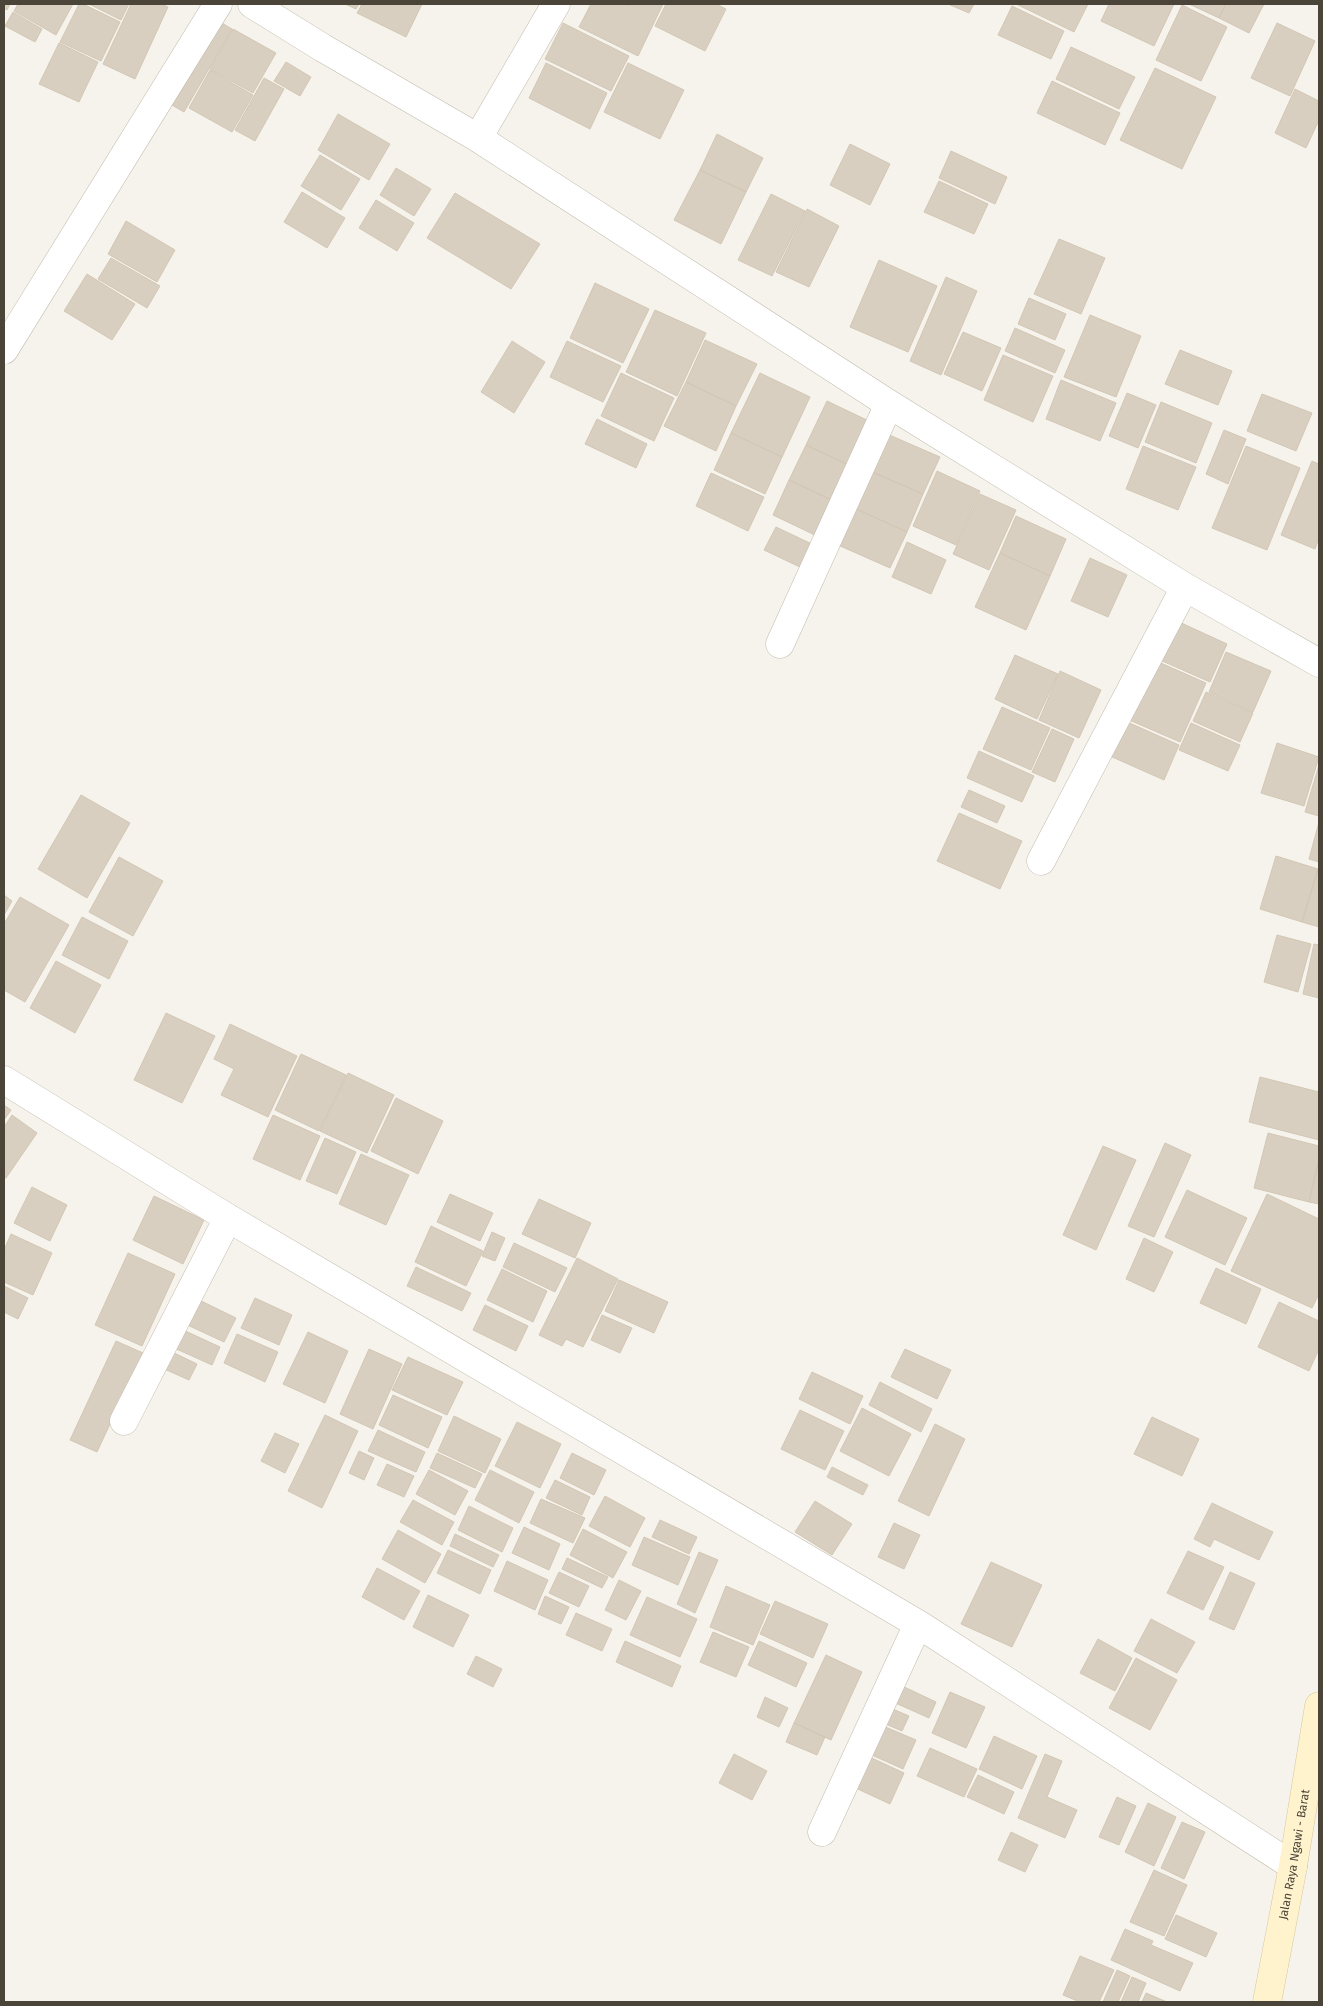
<svg xmlns="http://www.w3.org/2000/svg" width="1323" height="2006" font-family="'Fira Sans',sans-serif">
	<style>
		.building { fill: #d8cfc1; stroke: #d3c7b4 }
		.lines { fill: none; stroke-linecap: round; stroke-linejoin: round }
		.minor-casing { stroke: #c2bbae; stroke-width: 29 }
		.secondary-casing { stroke: #d6c79b; stroke-width: 29 }
		.minor { stroke: #fff; stroke-width: 28 }
		.secondary { stroke: #fff3cd; stroke-width: 28 }
		.labels { text-anchor: middle; dominant-baseline: central; stroke-width: 4.5; stroke-linejoin: round; paint-order: stroke }
		.street-label { font-size: 12px; fill: #4b4439; stroke: #fff }
	</style>
	<rect width="100%" height="100%" fill="#f6f3ec"/>
	<path class="building" d="M4 4H10L7 10 4 8Z
		M18 4H73L56 35 14 11Z
		M79 4H83L120 22 101 61 60 42Z
		M89 4H129L121 20Z
		M131 4H161L168 7 135 79 103 64Z
		M345 4H359L356 9Z
		M362 4H422L406 37 357 13Z
		M591 4H625L629 6 630 4H663L638 56 579 27Z
		M666 4H716L726 9 705 51 655 26Z
		M948 4H974L969 13Z
		M1016 4H1088L1074 32Z
		M1109 4H1174L1154 46 1101 21Z
		M1189 4H1226L1219 18Z
		M1226 4H1264L1249 33 1219 18Z
		M1182 5 1227 27 1201 81 1156 60Z
		M1012 6 1064 31 1051 59 998 35Z
		M13 12 42 29 35 42 5 26Z
		M213 18 232 29 184 112 165 101Z
		M563 23 629 56 611 91 545 59Z
		M1277 23 1315 41 1290 96 1251 78Z
		M233 29 276 53 253 93 210 69Z
		M59 43 98 62 79 102 39 84Z
		M1071 47 1135 77 1119 109 1056 79Z
		M286 62 311 77 300 96 274 81Z
		M546 63 607 93 590 129 529 98Z
		M628 63 684 90 660 139 604 112Z
		M1155 68 1216 97 1182 169 1120 140Z
		M210 70 253 95 232 132 189 108Z
		M264 78 284 89 255 141 235 130Z
		M1052 81 1120 113 1105 145 1037 113Z
		M1295 89 1319 101V120L1306 148 1275 133Z
		M338 114 390 144 369 180 318 150Z
		M717 134 763 158 746 192 700 170Z
		M850 144 890 164 870 205 830 185Z
		M951 151 1007 177 995 204 939 178Z
		M320 155 360 179 341 210 301 186Z
		M396 168 431 189 414 216 380 195Z
		M700 170 746 192 721 244 674 220Z
		M939 181 988 204 974 234 924 212Z
		M302 192 345 218 327 248 284 222Z
		M455 193 540 244 511 289 427 238Z
		M771 194 805 211 772 276 738 260Z
		M376 200 414 223 397 251 359 228Z
		M807 209 839 226 809 287 776 272Z
		M126 221 175 250 157 282 108 254Z
		M1059 239 1105 258 1081 314 1034 294Z
		M111 258 160 286 147 308 98 279Z
		M879 260 937 286 908 352 850 327Z
		M87 274 135 304 112 340 64 311Z
		M946 277 977 291 941 375 910 361Z
		M595 283 649 309 623 363 570 338Z
		M1029 298 1066 314 1055 340 1018 324Z
		M655 310 706 333 677 396 626 372Z
		M1090 315 1141 336 1116 397 1064 377Z
		M1015 328 1065 350 1055 373 1005 351Z
		M963 332 1001 348 982 391 944 374Z
		M705 340 757 364 736 406 686 382Z
		M512 341 545 362 514 413 481 392Z
		M567 341 621 366 603 402 550 377Z
		M1180 350 1232 371 1218 405 1165 384Z
		M1003 355 1053 376 1033 422 984 400Z
		M621 373 674 398 654 441 601 416Z
		M760 373 810 397 782 457 731 433Z
		M1061 380 1116 403 1100 441 1046 419Z
		M686 382 736 406 716 451 664 426Z
		M1127 393 1156 405 1138 448 1109 436Z
		M1262 394 1312 413 1296 451 1247 431Z
		M827 401 873 423 853 467 806 445Z
		M1161 402 1212 423 1196 463 1145 442Z
		M597 419 647 444 636 468 585 444Z
		M1224 430 1246 439 1228 484 1206 474Z
		M731 433 782 457 765 494 714 470Z
		M887 434 940 457 923 494 870 471Z
		M806 445 853 467 836 502 789 480Z
		M1143 446 1196 467 1178 510 1126 489Z
		M1246 446 1300 468 1267 550 1212 528Z
		M1312 461 1319 464V538L1315 549 1281 535Z
		M870 471 923 494 907 532 854 508Z
		M937 471 980 491 956 545 913 526Z
		M711 473 764 497 748 531 696 506Z
		M789 480 836 502 819 537 773 515Z
		M980 494 1016 510 989 570 953 554Z
		M854 508 907 532 890 568 838 545Z
		M1016 516 1066 539 1050 576 1000 553Z
		M776 527 814 545 802 568 764 550Z
		M907 542 946 560 931 594 892 577Z
		M1000 553 1050 576 1026 630 975 607Z
		M1090 558 1127 575 1108 617 1071 601Z
		M1177 621 1227 644 1210 682 1160 660Z
		M1226 652 1271 671 1253 712 1209 692Z
		M1015 655 1058 674 1037 719 995 699Z
		M1154 660 1206 683 1180 742 1127 719Z
		M1060 671 1101 690 1079 738 1039 720Z
		M1206 692 1253 713 1240 742 1193 721Z
		M1002 707 1050 728 1031 770 983 749Z
		M1125 721 1179 745 1164 780 1110 756Z
		M1191 723 1240 745 1228 771 1179 750Z
		M1052 729 1074 739 1055 782 1032 772Z
		M1277 743 1319 757 1304 806 1261 793Z
		M979 751 1034 776 1022 802 967 778Z
		M1319 765V816L1305 812Z
		M969 790 1005 806 997 823 961 807Z
		M81 795 130 823 87 898 38 869Z
		M959 813 1022 841 1000 889 937 861Z
		M1319 822V862L1309 859Z
		M1276 856 1318 869 1302 922 1260 909Z
		M119 857 163 881 133 936 89 912Z
		M1318 869H1319V927L1302 922Z
		M4 895 12 901 4 915Z
		M20 897 69 925 25 1002 4 990V924Z
		M82 917 128 941 109 979 62 955Z
		M1277 935 1311 944 1298 992 1264 982Z
		M1314 944 1319 945V998L1303 994Z
		M56 961 101 985 75 1033 30 1008Z
		M166 1013 215 1036 182 1103 134 1080Z
		M230 1024 297 1056 268 1117 221 1095 234 1069 214 1059Z
		M301 1054 346 1075 319 1131 275 1110Z
		M348 1073 394 1095 367 1153 320 1131Z
		M1260 1077 1319 1092V1140L1249 1122Z
		M396 1098 443 1121 418 1174 371 1151Z
		M4 1105 11 1110 4 1120Z
		M12 1115 37 1133 6 1178 4 1177V1127Z
		M273 1115 320 1136 300 1180 253 1159Z
		M1268 1133 1319 1146V1159L1309 1202 1254 1188Z
		M325 1138 356 1152 337 1194 306 1181Z
		M1165 1143 1191 1155 1154 1237 1128 1226Z
		M1103 1146 1136 1160 1096 1250 1063 1235Z
		M361 1154 409 1175 386 1225 339 1204Z
		M1319 1159V1204L1309 1202Z
		M32 1187 67 1205 50 1241 14 1223Z
		M1187 1190 1247 1218 1225 1265 1165 1237Z
		M450 1194 493 1213 480 1241 437 1222Z
		M1267 1194 1319 1219V1294L1312 1308 1231 1271Z
		M154 1196 204 1220 183 1264 133 1240Z
		M539 1199 591 1223 575 1258 522 1234Z
		M431 1226 483 1251 466 1286 415 1262Z
		M492 1232 505 1238 495 1261 482 1256Z
		M11 1234 52 1253 33 1295 4 1282V1250Z
		M1144 1238 1173 1252 1154 1292 1126 1279Z
		M514 1243 567 1268 555 1292 503 1267Z
		M128 1253 175 1274 142 1346 95 1325Z
		M577 1258 618 1279 583 1347 566 1339 562 1346 539 1335Z
		M416 1267 471 1293 462 1311 407 1286Z
		M1216 1268 1261 1289 1246 1324 1200 1303Z
		M502 1269 547 1291 533 1322 487 1300Z
		M619 1280 668 1302 654 1333 605 1311Z
		M4 1286 28 1298 18 1319 4 1312Z
		M193 1297 236 1318 224 1342 181 1322Z
		M255 1298 292 1315 279 1345 241 1328Z
		M1279 1302 1319 1321V1349L1309 1371 1258 1347Z
		M485 1305 528 1326 516 1351 473 1330Z
		M602 1315 632 1328 620 1353 591 1340Z
		M181 1329 220 1347 212 1365 172 1347Z
		M308 1332 348 1351 325 1403 283 1384Z
		M237 1334 278 1352 265 1382 224 1363Z
		M116 1341 143 1353 97 1452 70 1440Z
		M369 1349 402 1364 373 1429 340 1414Z
		M905 1349 951 1370 937 1399 891 1377Z
		M170 1351 197 1364 189 1380 162 1368Z
		M408 1357 463 1382 447 1415 392 1390Z
		M812 1372 863 1396 850 1424 799 1399Z
		M880 1382 932 1409 921 1432 869 1405Z
		M393 1395 442 1417 428 1448 379 1425Z
		M862 1408 911 1434 889 1476 840 1451Z
		M800 1410 844 1431 825 1470 781 1449Z
		M325 1415 358 1431 322 1508 288 1491Z
		M454 1416 501 1439 485 1473 438 1451Z
		M1152 1417 1199 1439 1182 1476 1134 1454Z
		M517 1422 561 1444 540 1488 495 1466Z
		M935 1424 965 1439 929 1516 898 1501Z
		M378 1430 425 1452 416 1472 368 1451Z
		M275 1433 299 1444 285 1473 261 1461Z
		M359 1451 374 1458 364 1480 349 1473Z
		M437 1453 482 1474 475 1488 430 1468Z
		M572 1453 606 1470 594 1495 560 1478Z
		M387 1464 414 1476 404 1497 377 1485Z
		M832 1467 868 1485 863 1495 827 1477Z
		M429 1470 468 1491 455 1515 416 1494Z
		M490 1470 534 1492 519 1523 475 1500Z
		M555 1480 590 1497 582 1515 546 1498Z
		M605 1496 645 1518 630 1547 589 1526Z
		M541 1499 585 1518 573 1543 530 1523Z
		M413 1500 454 1522 442 1545 400 1522Z
		M815 1501 852 1524 832 1555 795 1532Z
		M1212 1503 1273 1532 1259 1560 1214 1539 1210 1547 1194 1539Z
		M469 1506 513 1528 502 1552 458 1530Z
		M660 1520 697 1537 689 1554 652 1537Z
		M894 1523 920 1535 904 1569 878 1557Z
		M524 1527 560 1544 549 1570 512 1553Z
		M583 1529 627 1552 613 1578 570 1555Z
		M398 1530 441 1554 425 1583 382 1559Z
		M455 1534 499 1555 493 1567 450 1546Z
		M644 1537 690 1557 678 1585 632 1565Z
		M448 1550 491 1570 480 1594 437 1573Z
		M1188 1551 1224 1567 1203 1610 1167 1593Z
		M699 1552 718 1560 695 1613 677 1604Z
		M567 1558 608 1577 602 1588 562 1569Z
		M507 1561 548 1580 535 1610 494 1591Z
		M991 1562 1042 1585 1012 1647 961 1624Z
		M377 1568 420 1591 404 1620 362 1597Z
		M559 1572 589 1586 579 1607 549 1593Z
		M1230 1572 1255 1583 1234 1630 1209 1619Z
		M619 1580 641 1591 626 1620 605 1610Z
		M726 1586 770 1605 753 1645 710 1627Z
		M428 1595 469 1615 453 1647 413 1627Z
		M545 1596 569 1607 561 1624 538 1614Z
		M647 1597 697 1619 680 1657 630 1635Z
		M775 1601 828 1624 813 1658 760 1634Z
		M576 1613 612 1629 602 1651 566 1635Z
		M1151 1619 1195 1642 1177 1673 1134 1651Z
		M713 1632 749 1647 736 1677 700 1662Z
		M1098 1639 1132 1658 1115 1691 1080 1673Z
		M625 1641 681 1666 672 1687 616 1662Z
		M759 1641 807 1663 796 1687 748 1665Z
		M826 1655 862 1672 831 1740 794 1723Z
		M476 1656 502 1669 493 1687 467 1674Z
		M1136 1658 1177 1680 1150 1730 1109 1708Z
		M898 1684 936 1702 929 1718 891 1701Z
		M950 1692 985 1707 966 1748 932 1733Z
		M765 1697 788 1708 779 1727 757 1717Z
		M888 1707 909 1716 902 1731 881 1722Z
		M794 1723 825 1737 817 1755 786 1742Z
		M876 1723 916 1740 903 1769 863 1751Z
		M994 1736 1037 1756 1022 1789 979 1769Z
		M930 1748 977 1769 964 1797 917 1776Z
		M861 1753 904 1773 890 1804 847 1784Z
		M734 1754 767 1771 752 1800 719 1783Z
		M1045 1754 1062 1761 1047 1797 1077 1810 1065 1838 1018 1818Z
		M978 1775 1014 1792 1004 1814 967 1797Z
		M1117 1797 1136 1806 1119 1845 1099 1837Z
		M1148 1803 1176 1817 1154 1866 1125 1852Z
		M1182 1822 1205 1832 1184 1879 1161 1868Z
		M1011 1832 1038 1845 1025 1872 998 1860Z
		M1154 1870 1187 1885 1164 1936 1130 1922Z
		M1176 1915 1217 1933 1206 1957 1165 1939Z
		M1125 1929 1153 1941 1151 1945 1193 1963 1180 1991 1111 1960Z
		M1080 1956 1114 1970 1099 2002H1080L1063 1995Z
		M1117 1970 1130 1976 1118 2002H1103Z
		M1132 1977 1146 1983 1138 2002H1121Z
		M1146 1993 1167 2002H1142Z"/>
	<g class="lines">
		<defs>
			<path id="minor" d="M252 4 323 48 478 138 889 404 1185 587 1319 663
				M478 138 556 4
				M4 350 218 4
				M780 644 889 404
				M1041 861 1185 587
				M4 1080 228 1218 918 1624 1293 1866
				M124 1421 228 1218
				M822 1832 918 1624"/>
			<g id="secondary">
				<path id="s1" d="M1267 2002 1293 1866 1319 1706"/>
			</g>
		</defs>
		<use href="#minor" class="minor-casing"/>
		<use href="#secondary" class="secondary-casing"/>
		<use href="#minor" class="minor"/>
		<use href="#secondary" class="secondary"/>
	</g>
	<g class="labels">
		<g class="street-label">
			<text stroke="none"><textPath href="#s1" startOffset="150">Jalan Raya Ngawi - Barat</textPath></text>
		</g>
	</g>
	<rect width="1323" height="2006" fill="none" stroke="#4b4439" stroke-width="10"/>
</svg>
